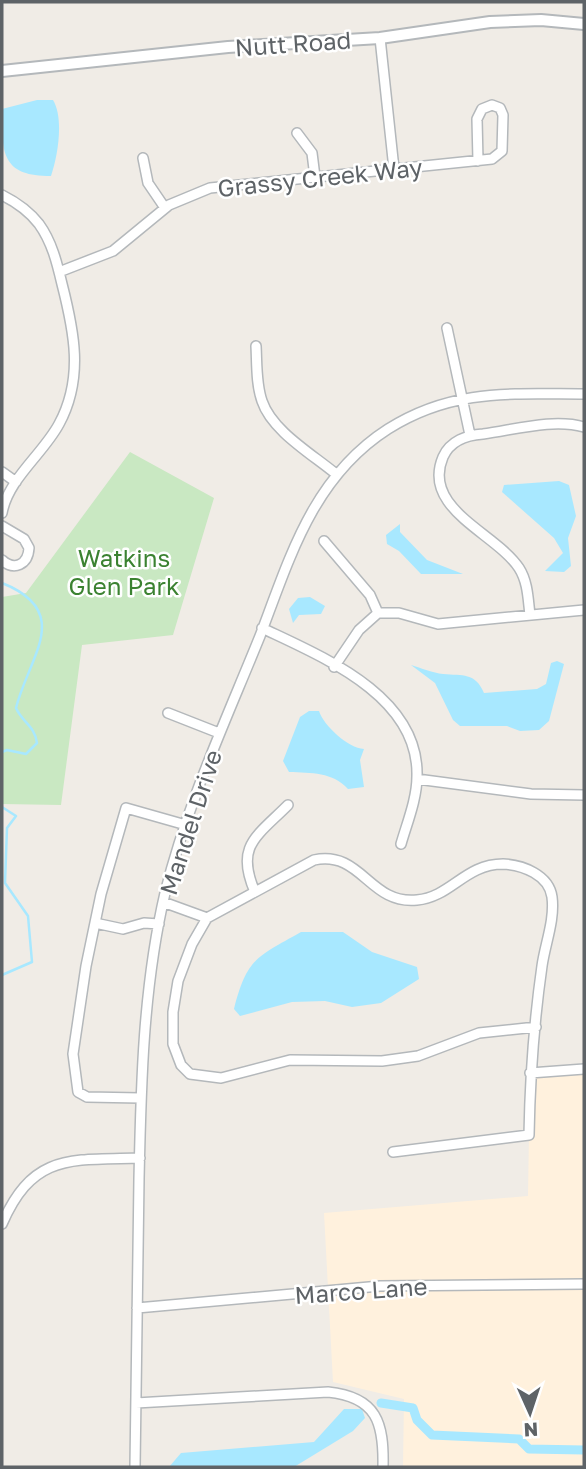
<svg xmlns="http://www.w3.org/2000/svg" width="586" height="1469" font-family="'Golos Text',sans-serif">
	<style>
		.commercial { fill: #fff1dd }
		.green { fill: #c9e8c2 }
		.water { fill: #a8e8ff }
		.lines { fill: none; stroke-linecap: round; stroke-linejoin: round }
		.stream { stroke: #a8e8ff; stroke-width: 2.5 }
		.canal { stroke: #a8e8ff; stroke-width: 9 }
		.minor-casing { stroke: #b4b8bb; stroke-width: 12 }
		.tertiary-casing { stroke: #b4b8bb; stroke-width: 14 }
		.minor { stroke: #fff; stroke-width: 9 }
		.tertiary { stroke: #fff; stroke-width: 10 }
		.labels { text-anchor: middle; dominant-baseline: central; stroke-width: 5; stroke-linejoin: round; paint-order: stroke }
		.street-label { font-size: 24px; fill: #5e6367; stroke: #fff }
		.park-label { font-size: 24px; fill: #3b8231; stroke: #fff }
	</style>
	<rect width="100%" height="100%" fill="#f0ece6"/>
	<path class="commercial" d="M584 1069V1467H403L404 1399 333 1382 324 1213 528 1196 530 1073Z"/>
	<path class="green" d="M130 452 214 498 173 635 82 645 61 805 2 804V597L26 593Z"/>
	<path class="water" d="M37 100H53C64 118 58 156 51 176 0 176 2 151 2 109Z
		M559 481 569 485 576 516 568 538 571 566 564 572 545 571 563 553 554 538 502 492 504 485Z
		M400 524V532L427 560 463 574H421L399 551 387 544 386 535Z
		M310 597 325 606 321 614 299 615 293 623 289 609 298 598Z
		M557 661 564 664 549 721 539 730 520 731 507 726H460L453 720 435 683 411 665C421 668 433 673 443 674 463 676 475 672 484 693L537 689 546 684 551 663Z
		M309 711H319C324 726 348 748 364 749L360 760 364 787 348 789C333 772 311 773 289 772L283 761 300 717Z
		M301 932H343L372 952 417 967 419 979 381 1003 352 1007 325 1001 292 1002 240 1016 234 1009C247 958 257 957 301 932Z
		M344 1409H362L365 1418 353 1431 294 1467H169L181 1453 314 1442Z"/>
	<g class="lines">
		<path class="stream" d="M2 583C75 612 28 658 16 708 22 722 35 726 37 743L26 754 7 750 2 752
			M2 807 16 816 7 828 5 883 28 916 32 962 2 975"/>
		<path class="canal" d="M381 1403 413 1408 417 1420 432 1435 519 1439 529 1449 584 1450"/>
		<defs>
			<path id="minor" d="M380 38 394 169
				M297 133 312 153 315 177
				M143 158 148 183 165 208
				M2 195C16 202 29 211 39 224 52 242 57 263 62 284 74 331 84 378 59 424 43 454 8 479 2 513
				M59 272 113 251 169 205 210 188 492 159 502 151 503 115 500 108 492 105 482 109 477 119 478 161
				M447 328 470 435
				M256 346C257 364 256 384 262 401 272 431 312 454 336 474
				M2 472 16 482
				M2 526 24 539 29 548C28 565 14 571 2 560
				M324 541 370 595 378 613
				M530 615C528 599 528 582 519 568 496 533 421 509 443 457 450 441 467 435 483 434 514 430 553 418 584 427
				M262 628C323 657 419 696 417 776 417 799 407 823 401 844
				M334 667 359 630 378 613H399L438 624 584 610
				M168 713 219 733
				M417 779 531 794 584 795
				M255 892C235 846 256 837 288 805
				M163 902 207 918
				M95 923 123 929 144 923 159 924
				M530 1073 584 1069
				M140 1098 87 1097 78 1092 73 1054 86 966 101 894 126 808 186 825
				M393 1152 529 1135C530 1078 534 1022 542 966 545 944 555 920 552 897 549 875 523 865 503 864 465 864 451 897 417 900 369 905 362 850 314 860L207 918 192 944 178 981 173 1012V1044L181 1065 190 1074 221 1078 290 1060 382 1061 418 1056 479 1033 536 1027
				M2 1224C33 1153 70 1160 140 1158
				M137 1308 380 1286 584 1284
				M136 1403 328 1392C377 1397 384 1423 383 1467
				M135 1467C136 1371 137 1275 139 1179 141 1083 143 988 165 893 187 804 226 720 260 636 290 557 313 477 388 429 453 388 512 394 584 394"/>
			<path id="tertiary" d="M2 71 228 47 380 38 490 22 541 20 584 24"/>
		</defs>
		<use href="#minor" class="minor-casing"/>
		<use href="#tertiary" class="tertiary-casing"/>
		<use href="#minor" class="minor"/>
		<use href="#tertiary" class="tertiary"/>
	</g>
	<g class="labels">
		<g class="street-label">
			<text transform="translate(293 43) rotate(-4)">Nutt Road</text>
			<text transform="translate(320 177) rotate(-6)">Grassy Creek Way</text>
			<text transform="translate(190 822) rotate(-72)">Mandel Drive</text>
			<text transform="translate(361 1290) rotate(-4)">Marco Lane</text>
		</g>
		<g class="park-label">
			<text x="124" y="557">Watkins<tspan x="124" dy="28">Glen Park</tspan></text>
		</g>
	</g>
	<rect width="586" height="1469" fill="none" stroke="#5e6367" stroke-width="7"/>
	<g transform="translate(530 1413) rotate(177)" stroke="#ffffff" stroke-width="5" paint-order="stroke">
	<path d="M0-5L12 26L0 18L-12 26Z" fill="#5e6367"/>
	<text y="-10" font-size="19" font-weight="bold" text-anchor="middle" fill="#5e6367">N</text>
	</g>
</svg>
